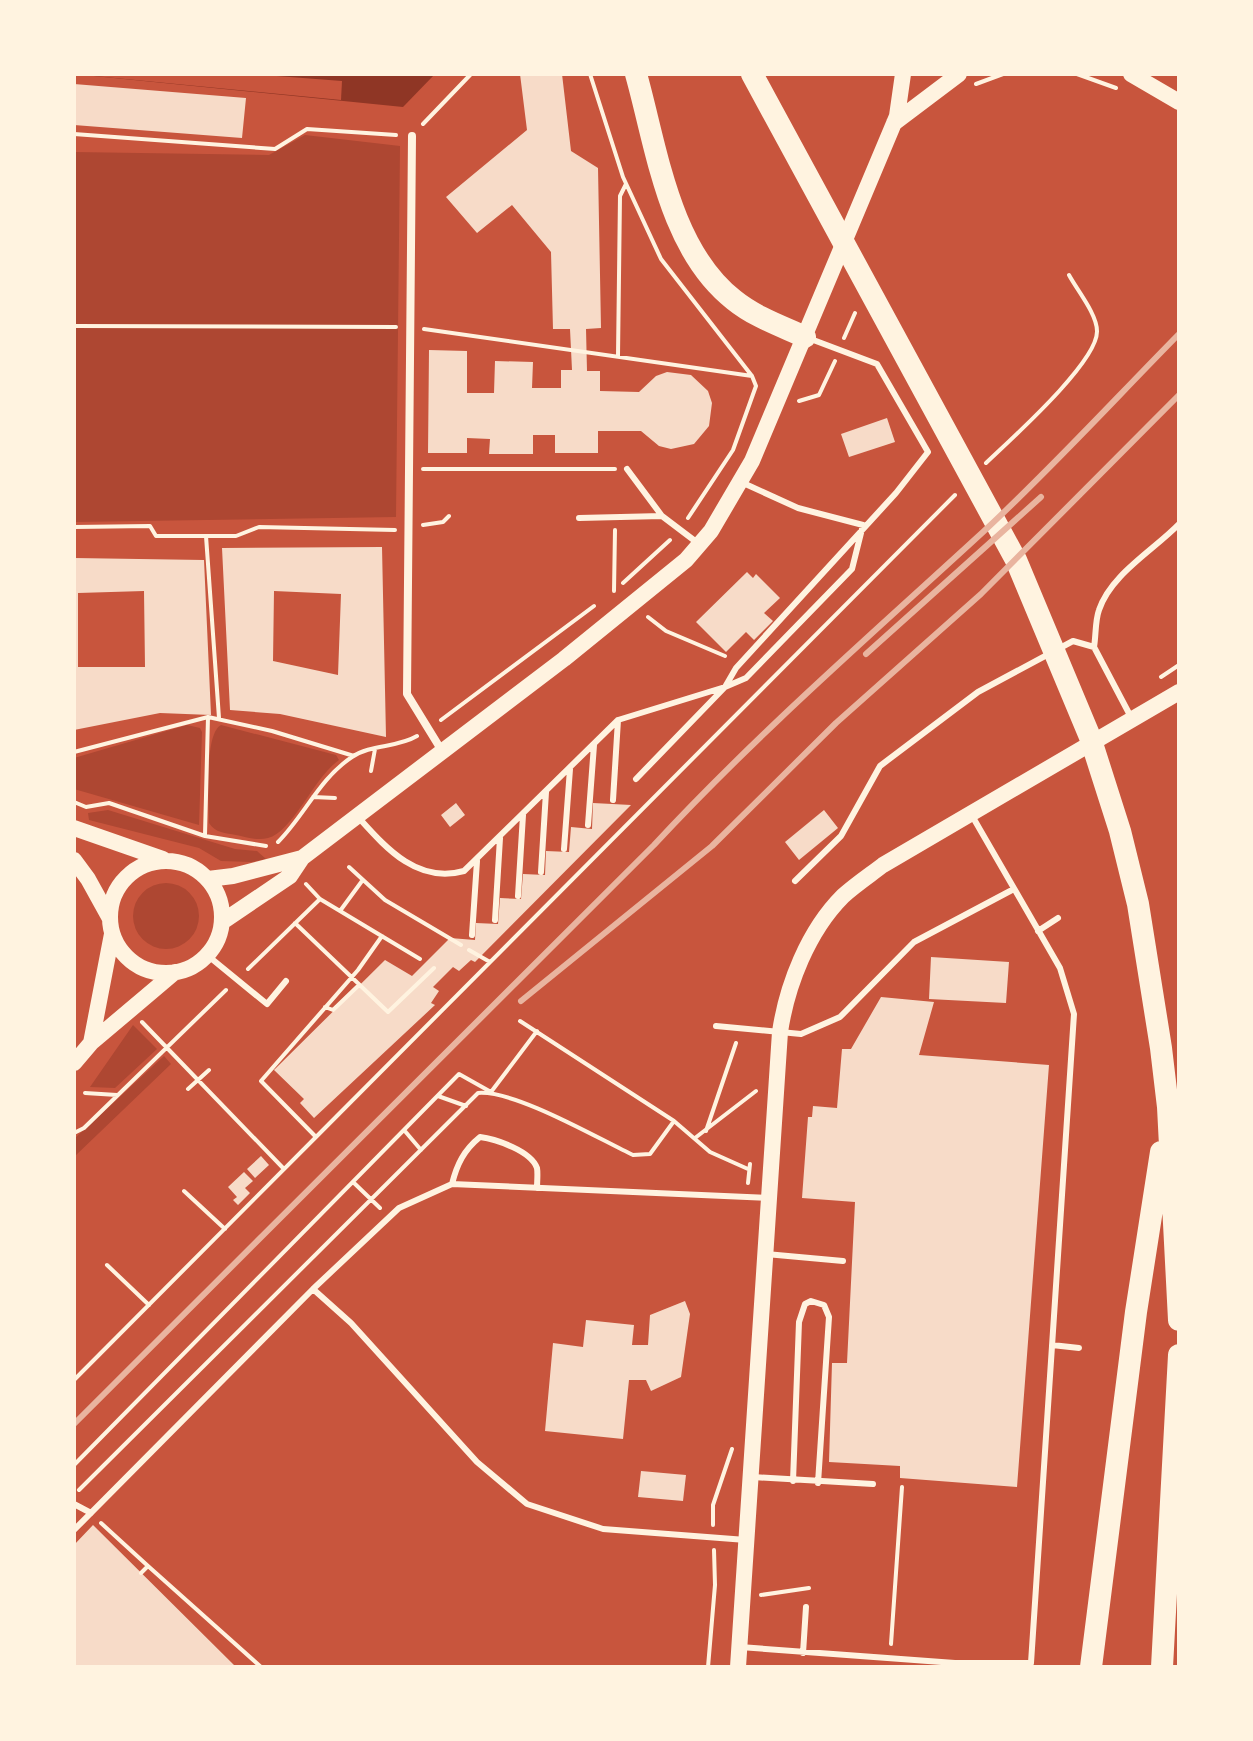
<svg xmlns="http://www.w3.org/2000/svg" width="1253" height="1741" font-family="'DM Sans',sans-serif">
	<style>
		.green { fill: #ae4732 }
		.water { fill: #8f3625 }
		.pier { fill: #c8553d }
		.building { fill: #f7dbc8; fill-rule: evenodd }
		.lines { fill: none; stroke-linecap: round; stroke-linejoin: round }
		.path { stroke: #fff3e0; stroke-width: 4 }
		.service { stroke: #fff3e0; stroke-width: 6 }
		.minor { stroke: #fff3e0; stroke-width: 8 }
		.secondary { stroke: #fff3e0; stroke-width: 16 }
		.trunk { stroke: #fff3e0; stroke-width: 22 }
		.rail { stroke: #e9b49f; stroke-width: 6 }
	</style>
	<rect width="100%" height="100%" fill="#c8553d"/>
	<path class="green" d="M305 135 400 146 396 517 74 522V152L269 155Z
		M187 725 200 728 202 732 199 825 74 789V758Z
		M221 725 336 755 339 760C314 777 293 832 268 838 258 841 246 837 236 835 226 833 215 833 209 823 209 802 204 734 221 725Z
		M108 810 235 849 257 851 266 859 252 862 221 861 199 848 89 820 88 813Z
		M133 916a33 33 0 1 1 66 0a33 33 0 1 1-66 0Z
		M133 1025 157 1049 115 1088 90 1087Z
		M164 1056 171 1064 74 1157V1139Z"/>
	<path class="water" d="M74 74H435L403 107Z"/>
	<path class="pier" d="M74 74H250L342 81 341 100Z"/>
	<path class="building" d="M520 74H562L571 151 598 168 601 328 586 329 587 371H600V391L639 392 656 376 667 372 691 375 708 391 712 403 709 426 694 444 671 449 659 446 641 431H598V453H555V435H533V454H489L490 439 467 438V453H428L429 350 467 351V393H494L495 361 533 362 532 388H561V370H572L570 329H553L551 252 512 205 477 233 446 197 527 130Z
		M74 84 246 98 242 138 74 125Z
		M887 418 895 442 849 457 841 434Z
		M382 547 386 737 280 714 230 710 222 548ZM274 591 341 594 338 675 273 661Z
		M74 558 204 560 211 715 160 713 74 730ZM144 591 145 667H78V593Z
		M747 572 753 578 756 574 780 598 764 613 773 621 754 640 746 632 726 652 696 622Z
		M456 803 465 815 450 827 441 815Z
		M593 803 631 805 475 962 471 960 459 971 453 967 433 987 439 991 431 1003 435 1005 314 1118 300 1103 304 1099 274 1070 385 960 412 976 450 938 475 940 476 923 498 924 500 898 521 899 523 874 545 875 546 851 569 852 571 827 592 829Z
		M824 810 838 828 799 860 785 842Z
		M931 957 1009 962 1006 1003 929 999Z
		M881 997 934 1002 919 1055 1049 1065 1017 1487 900 1478V1466L829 1462 832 1363H847L855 1202 802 1198 808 1117H812L813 1106 837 1108 842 1049H851Z
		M261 1156 269 1165 255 1178 247 1169Z
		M244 1172 253 1181 245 1188 250 1193 238 1205 233 1200 237 1197 228 1187Z
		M685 1301 690 1314 681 1377 651 1391 646 1380H629L623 1439 545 1431 553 1343 583 1347 586 1320 634 1325 632 1345H648L650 1315Z
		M641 1471 686 1475 683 1501 638 1497Z
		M93 1525 236 1667H74V1545Z"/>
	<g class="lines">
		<path class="path" d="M590 74 623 177 661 259 752 376 756 386 733 450 688 518
			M1077 74 1116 88
			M976 84 1003 74
			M423 124 471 74
			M74 134 275 149 307 129 396 135
			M74 326 396 327
			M424 329 752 376
			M844 338 855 313
			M618 356 620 196 626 184
			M799 401 819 395 835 361
			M986 463C1010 440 1098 362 1097 331 1097 314 1077 290 1069 275
			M423 469H615
			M423 525 443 522 449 516
			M74 527 150 526 156 536H236L259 527 395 530
			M206 536 219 718
			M623 583 670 540
			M614 591 615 530
			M648 617 666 631 725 656
			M1161 677 1179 665
			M441 720 594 606
			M74 752 208 717 272 731 354 756
			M371 771 375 749
			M313 797 335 798
			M74 802 86 807 109 803 205 836 266 846
			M205 835 208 717
			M278 842C305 815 319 779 352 757 371 744 397 748 417 736
			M349 867 385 900 461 945
			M306 884 320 899 420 959
			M340 911 362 881
			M295 923 388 1012 434 968
			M382 936 358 970 261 1081 316 1137 955 495
			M469 950 490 962
			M248 969 320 899
			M325 1007 333 1010 359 985
			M520 1021 674 1121 710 1152 748 1169
			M142 1022 284 1169
			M188 1089 209 1070
			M85 1093 117 1095
			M438 1096 466 1106
			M404 1130 421 1150
			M706 1131 736 1043
			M74 1133 84 1128 226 990
			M695 1138 756 1091
			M353 1182 380 1208
			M748 1183 750 1164
			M184 1191 225 1229
			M107 1265 149 1305
			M74 1380 316 1137
			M74 1465 459 1074 491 1092 537 1031
			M79 1490 478 1093C515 1090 597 1138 633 1155L650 1154 674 1121
			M101 1523 148 1566 141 1573
			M713 1525V1505L732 1449
			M148 1566 261 1667
			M761 1595 809 1588
			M891 1644 902 1487
			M708 1667 715 1585 714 1550"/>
		<path class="service" d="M627 469 662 516
			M579 518 662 516 699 544
			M1094 647C1096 636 1095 621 1099 610 1111 574 1154 550 1179 524
			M636 779 725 687 746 678 852 569 863 525 798 508 741 482
			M613 800 618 720
			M358 817C386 848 417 884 464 871L618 720 725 687 736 668 896 493 928 452 877 364 808 338
			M588 825 594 745
			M564 849 570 769
			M541 872 546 792
			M795 881 841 836 880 766 978 692 1073 641 1094 647 1132 719
			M518 896 523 815
			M495 920 500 838
			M1038 931 1058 918
			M472 935 477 861
			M207 955 267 1004 286 981
			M716 1026 801 1034 840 1017 914 942 1012 890
			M452 1184C457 1164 464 1150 480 1137 496 1139 531 1151 537 1168 538 1174 537 1182 537 1188
			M766 1254 843 1261
			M313 1289 351 1323 477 1462 527 1504 603 1529 746 1540
			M1052 1345 1079 1348
			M753 1477 873 1484
			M793 1481 799 1322 805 1304 811 1301 824 1305 829 1317 818 1483
			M74 1504 91 1513
			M74 1530 313 1289 399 1208 452 1184 769 1198
			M740 1647 955 1663H1031L1074 1014 1060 968 971 814
			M803 1653 806 1607"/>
		<path class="minor" d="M412 136 407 694 442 751"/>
		<path class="secondary" d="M1131 74 1179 102
			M894 123 959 74
			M74 828 163 859
			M74 860 88 879 109 917
			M110 917a56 56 0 1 1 112 0a56 56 0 1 1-112 0Z
			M208 879 233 876 302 858
			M222 922 290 876 302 858 564 659 686 560 711 531 752 461 897 116 903 74
			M91 1043 112 934
			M74 1063 91 1043 175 972
			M738 1667 780 1032C787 985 808 931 843 896 855 885 870 875 883 865L1179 692"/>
		<path class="trunk" d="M636 74C657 149 669 249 734 300 755 317 781 326 805 337
			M752 74 1016 560 1090 737 1120 831 1138 904 1161 1048 1168 1107 1179 1320
			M1091 1667 1136 1312 1161 1152
			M1162 1667 1179 1355"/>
		<path class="rail" d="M866 654 1041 497
			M521 1001 712 846 836 723 981 594 1179 395
			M74 1424 654 845C758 733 871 635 983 532 1051 469 1114 400 1179 334"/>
	</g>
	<rect width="1253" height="1741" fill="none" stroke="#fff3e0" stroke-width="152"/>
</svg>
